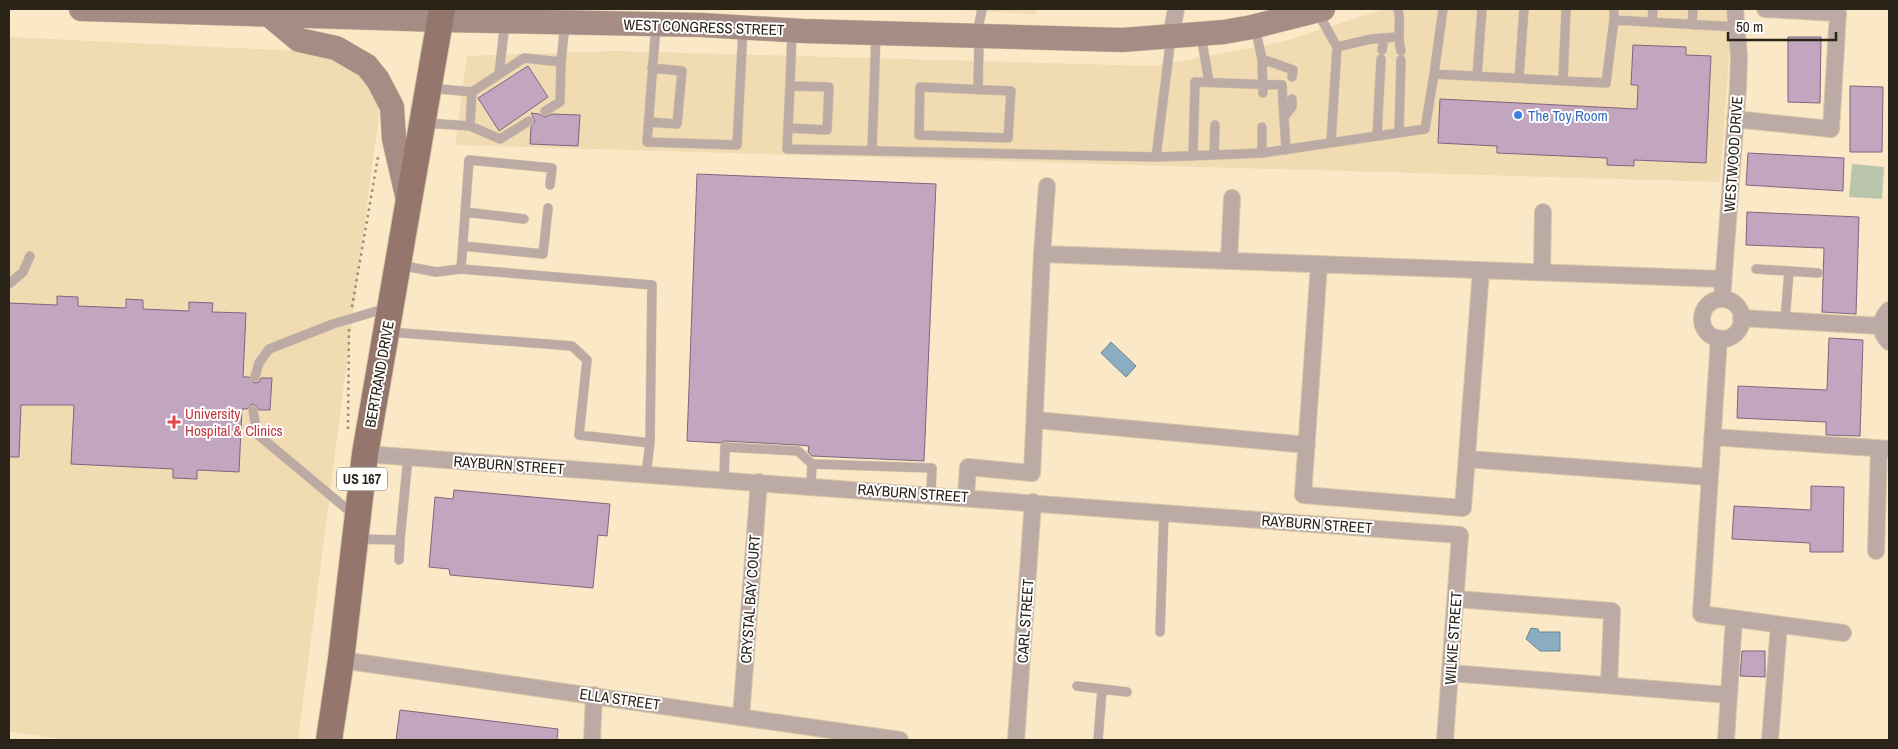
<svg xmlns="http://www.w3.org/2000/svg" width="1898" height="749" font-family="'Archivo Narrow',sans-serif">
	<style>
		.built { fill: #f0dbb2 }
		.green { fill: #bac5ac }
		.water { fill: #8aadc2; stroke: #6d848f }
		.building { fill: #c2a5bf; stroke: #80657d }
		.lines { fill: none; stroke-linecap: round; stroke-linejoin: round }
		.lane-casing { stroke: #d5c5a6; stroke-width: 10 }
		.street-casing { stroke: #d5c5a6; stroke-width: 18 }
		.secondary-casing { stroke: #d5c5a6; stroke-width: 25 }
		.primary-casing { stroke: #d5c5a6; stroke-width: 28 }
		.path { stroke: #9a8e76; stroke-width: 2.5; stroke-dasharray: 2.5 4; stroke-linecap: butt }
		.lane { stroke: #bcaba5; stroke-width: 9 }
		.street { stroke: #bcaba5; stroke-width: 16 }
		.secondary { stroke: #a58c84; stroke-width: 24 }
		.primary { stroke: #94766c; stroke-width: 26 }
		.shop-dot { fill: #3f7fe0; stroke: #fff; stroke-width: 2 }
		.health-dot { fill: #e0444e; stroke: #fff; stroke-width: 2 }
		.labels { text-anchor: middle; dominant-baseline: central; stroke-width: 4; stroke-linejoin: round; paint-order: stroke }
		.shield { fill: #fff; stroke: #6a655d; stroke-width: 1 }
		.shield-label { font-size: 14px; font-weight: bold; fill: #2a2317 }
		.street-label { font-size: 15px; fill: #2a2317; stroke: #fff }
		.shop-label { font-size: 15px; fill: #366cbe; stroke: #fff; text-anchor: start }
		.health-label { font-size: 15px; fill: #be3a42; stroke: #fff; text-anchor: start }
	</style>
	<rect width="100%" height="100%" fill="#fae8c6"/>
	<path class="built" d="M936 9H1037L1036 14Z
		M1385 9H1727L1730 42 1720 182 455 145 467 56 616 51 1154 66 1282 42Z
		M9 37 320 52 363 75 377 92 379 114 298 740H65L9 731Z"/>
	<path class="green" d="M1852 164 1884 167 1882 199 1849 197Z"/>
	<path class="water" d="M1111 342 1136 366 1126 377 1101 353Z
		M1531 628 1538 629 1539 632H1560V651H1540L1526 639Z"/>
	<path class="building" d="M1788 37H1821L1820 103 1788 102Z
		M1633 45 1686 47V55L1711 56 1706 163 1634 160V166L1607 165V158L1497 153V146L1438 143 1440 99 1637 109 1638 85H1631Z
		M528 66 548 97 499 131 478 98Z
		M1850 86 1883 87 1882 152H1850Z
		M531 113 539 114 545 117 552 114 580 115 578 146 530 144 531 127 535 121Z
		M1748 153 1844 158 1843 191 1746 185Z
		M697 174 936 184 924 461 812 456 808 452 809 446 798 445 725 441 721 443 687 441Z
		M1747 212 1859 217 1856 314 1822 312 1824 248 1746 245Z
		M57 296 78 297V306L126 308V299L143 300V309L189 311V302L213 303 212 312 246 313 243 377H249L254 383 259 382 261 378H272L270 410H259L257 406 252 404 247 409H242L239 472 197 470V479L173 478V469L71 464 74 405H21L19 457H9V303L57 305Z
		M1829 338 1863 340 1860 436 1826 435V422L1737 418 1738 386 1827 390Z
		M1811 486 1844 487 1843 552H1810V543L1732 539 1734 506 1811 510Z
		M454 490 610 504 607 536 598 535 593 588 450 575 449 569 429 567 435 497 453 499Z
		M1742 651H1765V677L1740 676Z
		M400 710 558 729 557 740H396Z"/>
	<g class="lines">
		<defs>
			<path id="lane" d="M1398 9C1402 24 1396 34 1401 51
				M1443 9 1434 74 1606 83 1614 20
				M1614 9V20L1737 27
				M1318 13 1337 47 1331 142
				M1652 22 1653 9
				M656 25 647 142 737 145 743 28
				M1692 25 1693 9
				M1255 27 1262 59 1263 93
				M977 34 982 9
				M1201 35 1209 82
				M1337 47 1371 39 1397 37
				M1382 50 1384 38
				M1262 59 1293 70 1292 77
				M499 74 505 22
				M1477 76 1482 9
				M1519 78 1524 9
				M1563 81 1566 9
				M790 86 788 128 827 130 829 87 790 86 792 32
				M920 87 1011 91 1008 138 919 135Z
				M430 88 472 92
				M978 90 979 38
				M545 111 560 102 561 62
				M1284 117 1292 107V99
				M649 122 677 124 682 71 652 68
				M425 123 470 126 472 92 524 58 561 62 565 24
				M1215 125 1214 155 1262 153V127
				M470 126 500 139 529 121
				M788 128 787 149 1156 157 1171 37
				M1399 132 1401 60
				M1377 136 1381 59
				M872 151 876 34
				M1262 153 1425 129 1434 74
				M1193 156 1195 82 1282 85 1286 150
				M1156 157 1214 155
				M465 212 524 219
				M463 246 543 254 548 208
				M400 265 436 272 461 269 469 160 552 168 550 185
				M461 269 652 285 650 443
				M1756 269 1789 271
				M9 284 23 272 30 256
				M1785 320 1789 271 1818 273
				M389 332 572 346 587 360 579 435 650 443 646 474
				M255 377 259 363 269 349 333 324 387 308
				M253 410 257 434 354 515
				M724 479 725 447 798 451 812 464 932 468 931 494
				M811 485 812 464
				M358 539 400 540 408 457
				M399 560 400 540
				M1160 632 1164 512
				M1077 686 1102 689 1098 740
				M1102 689 1127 692"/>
			<path id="street" d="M1171 37 1176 9
				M1735 119 1831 129 1838 13 1765 9
				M1047 186 1042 254 1723 279
				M1229 261 1232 198
				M1319 264 1303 495 1463 508 1481 270
				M1542 272 1543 212
				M1722 299 1738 88 1739 56 1735 9
				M1702 319a20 20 0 1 1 40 0a20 20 0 1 1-40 0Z
				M1889 310C1879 320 1879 332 1889 342
				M1741 318 1881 326
				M1719 338 1701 614 1843 633
				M1036 420 1307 445
				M1712 437 1889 449
				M365 454 1460 535 1445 740
				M1467 459 1709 477
				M966 497 968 467 1032 473 1042 254
				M1876 551 1879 448
				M1456 599 1612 611 1609 685
				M341 660 900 740
				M1450 673 1729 695
				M741 717 759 482
				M592 740 594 695
				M1016 740 1033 502
				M1726 740 1734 619
				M1770 740 1779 625"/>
			<path id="secondary" d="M81 9 440 20 702 25 803 31 1122 40 1224 32 1252 27 1323 9
				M269 15 299 40 336 48 367 66 378 80 392 107 394 139 408 200"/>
			<path id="primary" d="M329 740 341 660 365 454 442 9"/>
		</defs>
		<use href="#lane" class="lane-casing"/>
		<use href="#street" class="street-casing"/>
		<use href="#secondary" class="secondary-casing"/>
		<use href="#primary" class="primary-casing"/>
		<path class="path" d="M352 307 378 157
			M348 429 349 329"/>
		<use href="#lane" class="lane"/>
		<use href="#street" class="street"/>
		<use href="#secondary" class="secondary"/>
		<use href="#primary" class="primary"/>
	</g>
	<circle class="shop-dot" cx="1518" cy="115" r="5"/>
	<path class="health-dot" d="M171.5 414.5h5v5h5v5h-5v5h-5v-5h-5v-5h5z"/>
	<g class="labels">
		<rect class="shield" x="337" y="467.5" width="50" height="23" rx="4"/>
		<g class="shield-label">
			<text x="362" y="479">US 167</text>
		</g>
		<g class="street-label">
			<text transform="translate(704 27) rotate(2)">WEST CONGRESS STREET</text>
			<text transform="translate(1733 154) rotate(-86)">WESTWOOD DRIVE</text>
			<text transform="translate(379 374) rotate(-80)">BERTRAND DRIVE</text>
			<text transform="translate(509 465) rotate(4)">RAYBURN STREET</text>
			<text transform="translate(913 493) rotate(4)">RAYBURN STREET</text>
			<text transform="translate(1317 524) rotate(4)">RAYBURN STREET</text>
			<text transform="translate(750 599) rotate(-86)">CRYSTAL BAY COURT</text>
			<text transform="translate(1025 621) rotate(-86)">CARL STREET</text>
			<text transform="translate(1453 638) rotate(-86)">WILKIE STREET</text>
			<text transform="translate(620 699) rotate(8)">ELLA STREET</text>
		</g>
		<g class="shop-label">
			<text x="1528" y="115">The Toy Room</text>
		</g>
		<g class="health-label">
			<text x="185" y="413">University<tspan x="185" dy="17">Hospital &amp; Clinics</tspan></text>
		</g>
	</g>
	<rect width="1898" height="749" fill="none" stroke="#2a2317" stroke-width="20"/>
	<path d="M1728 32v8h108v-8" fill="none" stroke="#2a2317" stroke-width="2.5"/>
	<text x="1736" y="32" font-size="15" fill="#2a2317" stroke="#ffffff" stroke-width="4" paint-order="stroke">50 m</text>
</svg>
